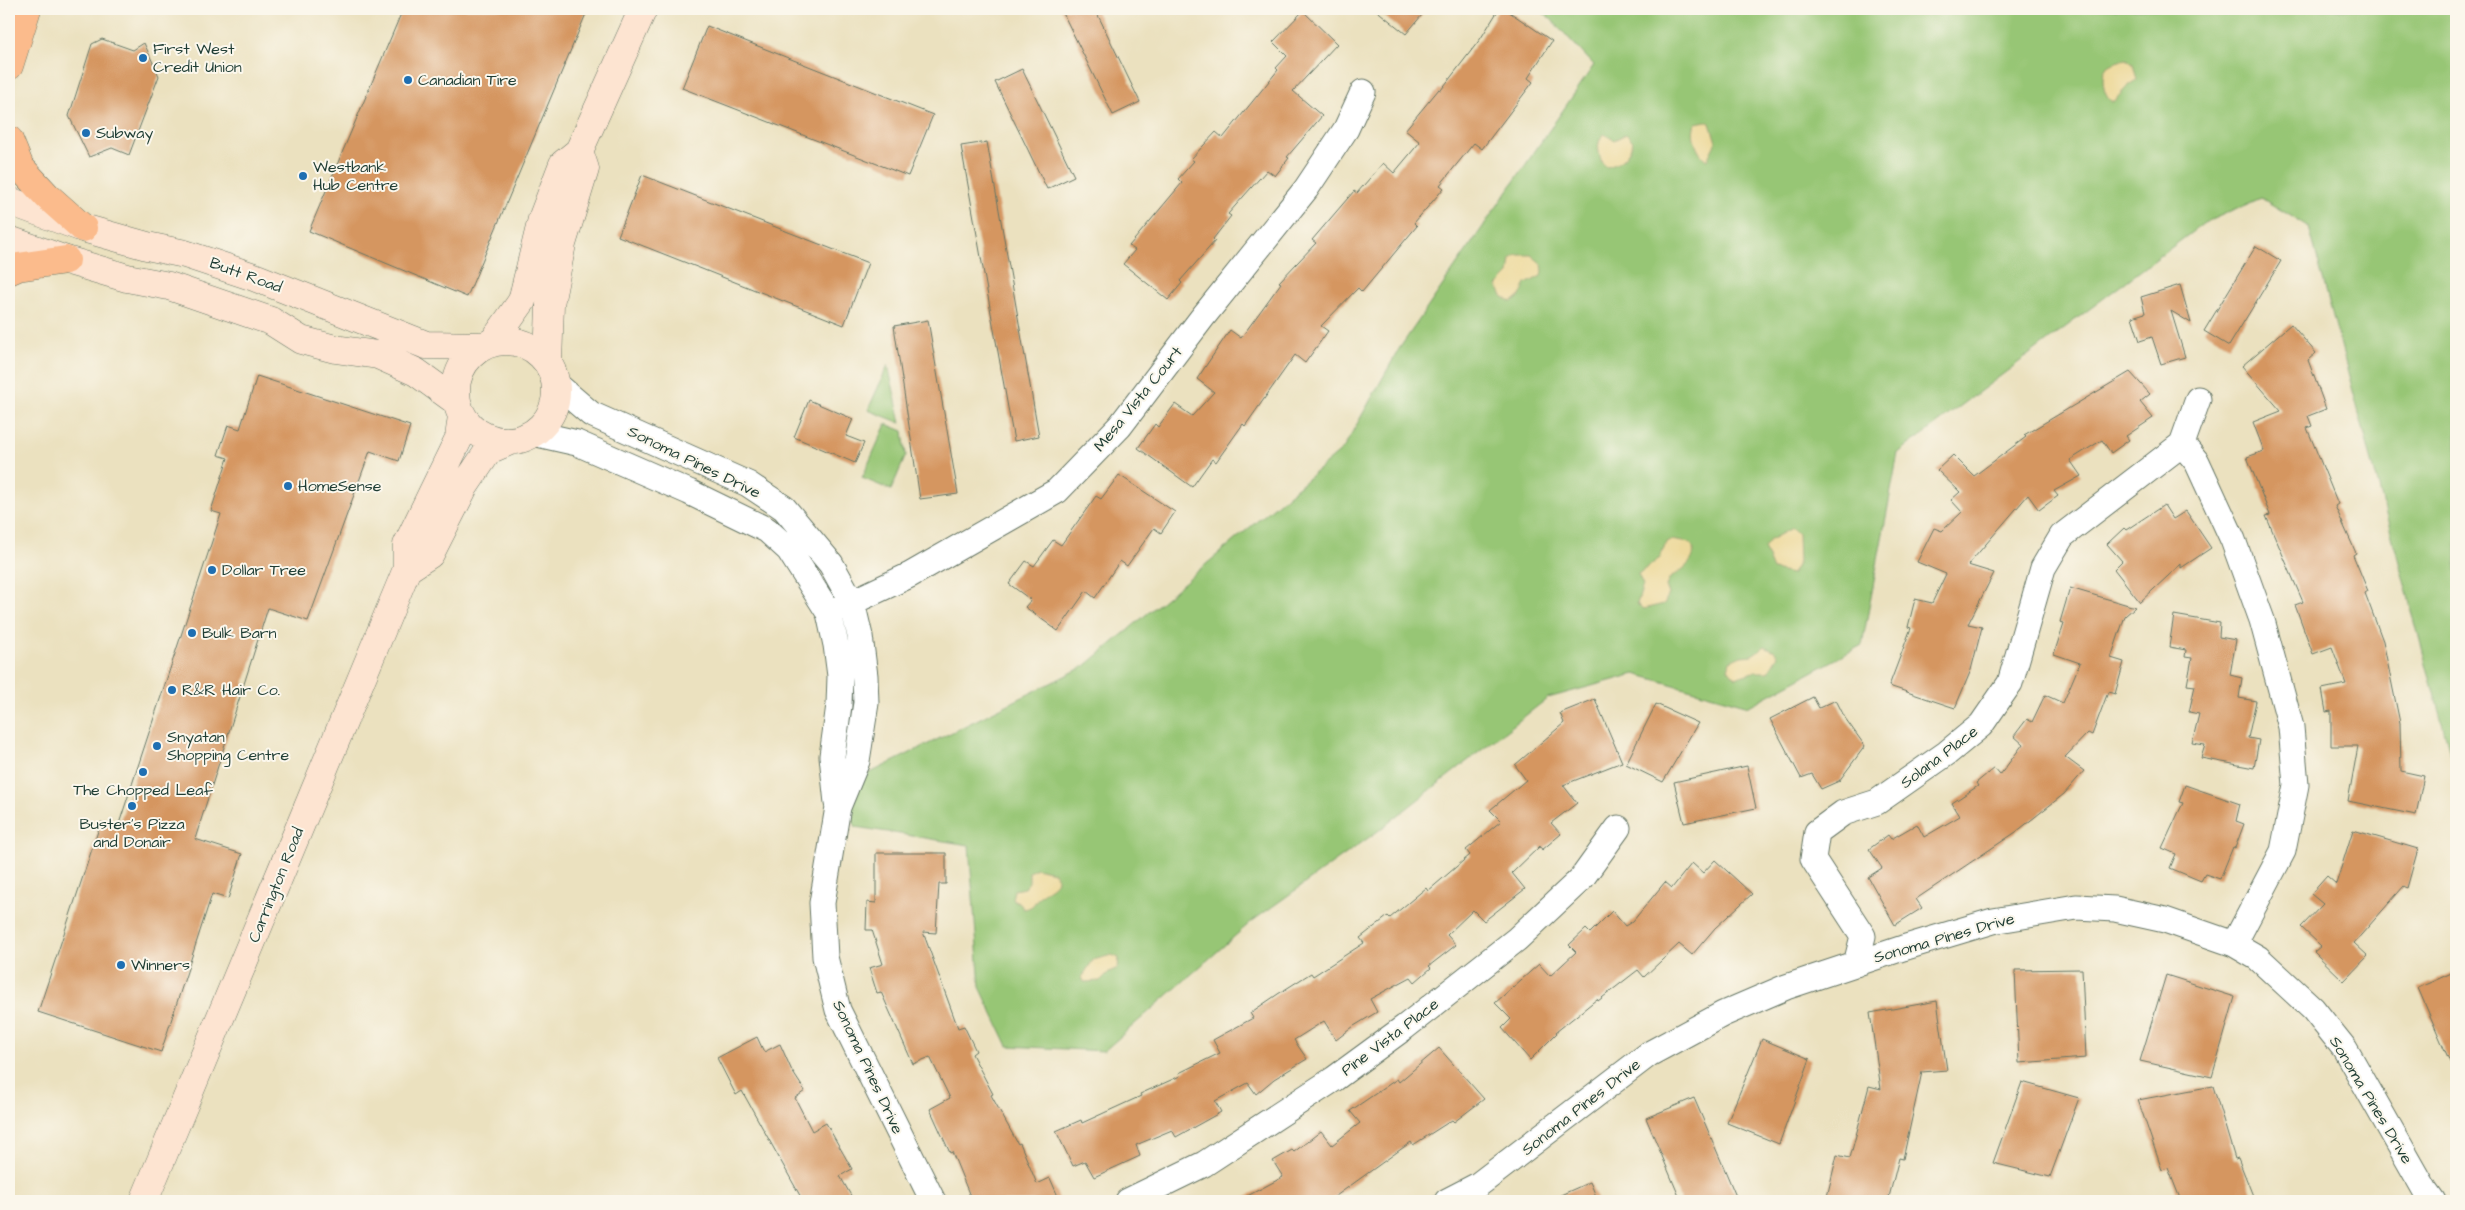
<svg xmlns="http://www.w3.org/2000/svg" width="2465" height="1210" font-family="'Architects Daughter',sans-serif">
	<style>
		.green { fill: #97c674; stroke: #5b8254 }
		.sand { fill: #eeda9e; stroke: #868c69 }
		.building { fill: #d59661 }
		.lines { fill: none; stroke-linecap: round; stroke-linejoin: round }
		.street-casing { stroke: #667665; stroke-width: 27 }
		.secondary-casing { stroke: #667665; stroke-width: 29 }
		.highway-casing { stroke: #667665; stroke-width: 29 }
		.street { stroke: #fff; stroke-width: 25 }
		.secondary { stroke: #fde4d1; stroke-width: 28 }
		.highway { stroke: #fbbb8c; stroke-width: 28 }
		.poi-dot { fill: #1f6fb2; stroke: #fbf7ec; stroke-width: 2 }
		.labels { text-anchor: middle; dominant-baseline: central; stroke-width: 4; stroke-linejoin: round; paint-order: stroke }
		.poi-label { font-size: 16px; fill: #1f3d34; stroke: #fbf7ec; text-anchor: start }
		.street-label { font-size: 16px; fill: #1f3d34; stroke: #fbf7ec }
	</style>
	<rect width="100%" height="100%" fill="#fbf7ec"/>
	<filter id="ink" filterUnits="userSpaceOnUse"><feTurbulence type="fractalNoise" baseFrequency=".02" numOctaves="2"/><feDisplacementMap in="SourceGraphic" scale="10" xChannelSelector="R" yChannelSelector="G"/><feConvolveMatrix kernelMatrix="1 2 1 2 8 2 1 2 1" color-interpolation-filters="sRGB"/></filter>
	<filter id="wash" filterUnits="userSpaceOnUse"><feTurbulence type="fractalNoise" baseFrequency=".0096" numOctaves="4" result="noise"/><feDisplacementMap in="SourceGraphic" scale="20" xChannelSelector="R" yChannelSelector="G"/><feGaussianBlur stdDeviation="1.12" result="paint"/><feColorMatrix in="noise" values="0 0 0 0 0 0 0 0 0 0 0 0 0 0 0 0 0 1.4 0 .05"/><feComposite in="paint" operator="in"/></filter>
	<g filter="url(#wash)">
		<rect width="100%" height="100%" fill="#ebe1bf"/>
		<path class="green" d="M1538 9H2456V775L2309 227 2261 198 2204 223 1898 453 1862 645 1749 706 1635 674 1548 698 1378 831 1251 922 1104 1051 1008 1046 980 987 969 845 856 827 849 812 864 776 1085 666 1343 449 1399 349 1594 65 1550 18Z
			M888 365 901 423 868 410Z
			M886 424 903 431 906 455 891 490 862 478Z"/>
		<path class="sand" d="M2127 59 2133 64 2137 80 2127 87 2114 101H2111C2103 96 2100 73 2107 67 2112 63 2121 60 2127 59Z
			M1706 121 1710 123 1716 142 1707 160C1697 155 1689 132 1696 123Z
			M1604 134 1614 140 1626 134 1633 141C1630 154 1621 164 1607 167L1602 163C1599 153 1595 143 1604 134Z
			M1531 255 1542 264 1543 271 1541 276 1526 284 1519 298 1511 302 1502 296 1497 286 1509 274 1511 259 1517 255Z
			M1792 528 1798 534 1799 562 1792 574 1773 570 1764 548 1770 540Z
			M1671 540 1690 543C1703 557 1680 572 1670 578L1666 586 1669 594 1664 604 1643 609 1637 604 1643 585 1638 574 1660 558 1666 542Z
			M1765 646 1775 651 1778 656 1768 672H1753L1735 678 1728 669 1730 661 1741 656 1752 655Z
			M1036 868 1054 872C1063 884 1049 887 1042 894 1034 900 1036 908 1023 909L1020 903 1012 899 1014 890 1024 888 1029 882V872Z
			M1112 955 1119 958 1118 968 1109 972 1100 981 1084 982 1082 977 1093 960Z"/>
		<g id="blocks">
			<path class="building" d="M403 9H588L467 297 309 231Z
				M1061 9H1095L1140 102 1113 115Z
				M1375 9H1427L1406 34Z
				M1499 9H1505L1552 41 1528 78 1533 82 1482 149 1474 143 1440 185 1444 188 1414 223 1417 226 1362 292 1358 288 1321 326 1328 331 1305 363 1295 355 1245 426 1243 424 1216 462 1212 459 1192 487 1138 448 1155 424 1158 427 1175 404 1192 416 1214 392 1197 379 1230 330 1241 338 1281 283 1279 282 1316 243 1312 240 1354 191 1357 193 1383 163 1394 173 1420 142 1405 130 1439 89 1441 90 1481 38Z
				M1303 11 1337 44 1293 91 1322 116 1287 157 1289 158 1275 176 1267 170 1228 214 1231 216 1213 239 1215 241 1180 281 1182 283 1168 300 1123 264 1135 250 1129 246 1182 183 1178 179 1194 161 1191 159 1216 132 1223 138 1278 70 1276 68 1287 56 1273 42Z
				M707 26 933 115 908 176 682 88Z
				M102 39 133 50 144 43 159 76 129 155 112 148 89 157 69 116 92 44Z
				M1022 69 1074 176 1047 189 995 82Z
				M987 142 1039 436 1014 441 961 146Z
				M642 175 868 263 844 325 618 236Z
				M2256 246 2281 261 2229 346 2204 331Z
				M2180 285 2191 323 2171 311 2185 357 2161 364 2152 337 2140 341 2132 317 2145 313 2141 297Z
				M928 320 958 494 920 499 894 326Z
				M2291 324 2316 353 2308 360 2326 409 2308 416 2312 426 2307 428 2338 504 2335 506 2356 553 2353 555 2368 591 2365 593 2383 641 2400 723 2401 771 2424 776 2416 815 2348 801 2358 746H2331V711L2326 712 2322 689 2346 684 2332 647 2313 654 2295 605 2303 602 2266 516 2270 515 2247 457 2264 451 2253 422 2281 411 2242 366Z
				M2130 372 2150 394 2140 402 2153 418 2126 436 2129 440 2111 453 2102 440 2070 460 2081 476 2054 491 2058 496 2039 510 2028 495 1968 565 1994 573 1968 624 1982 627 1971 670 1955 708 1889 686 1911 628 1908 627 1915 599 1932 603 1946 574 1917 562 1934 528 1942 531 1962 512 1951 500 1960 492 1937 470 1953 455 1974 476 2026 437 2024 435Z
				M257 376 410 426 399 461 370 451 308 621 268 608 195 839 242 854 228 899 212 894 161 1052 38 1012 101 822 118 827 221 514 211 511 228 458 218 455 228 425 240 429Z
				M809 400 853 419 846 436 864 443 855 463 794 437Z
				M1119 475 1175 512 1161 533 1154 528 1127 566 1120 561 1095 598 1086 591 1058 631 1025 607 1031 600 1009 584 1026 561 1034 566 1053 540 1061 545 1096 496 1101 499Z
				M2164 505 2173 519 2186 511 2211 548 2181 568V564L2140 602 2114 569 2122 561 2107 544 2124 528 2126 530Z
				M2070 588 2135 607 2125 616 2111 658 2124 662 2115 694 2108 692 2092 735 2088 733 2065 757 2084 771 2064 794 2016 832 1916 899 1922 908 1895 925 1868 877 1882 868 1869 849 1888 835 1891 839 1917 824 1924 837 1960 816 1952 803 1978 786 1976 783 1994 768 2000 775 2023 744 2014 736 2027 719 2032 722 2045 695 2063 703 2080 663 2054 654 2064 623 2060 622Z
				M2174 615 2220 623 2219 637 2236 640 2230 675 2242 678 2239 698 2256 701 2248 738 2259 740 2254 768 2201 758 2205 745 2192 743 2199 714 2189 712 2195 686 2187 685 2192 658 2185 657 2186 650 2169 647Z
				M1813 697 1819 708 1836 700 1845 718 1865 746 1839 781 1821 789 1812 774 1801 778 1770 719Z
				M1595 699 1622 762 1563 785 1577 803 1551 823 1561 834 1542 850 1540 846 1512 873 1525 889 1484 921 1473 910 1447 935 1456 945 1429 966 1431 968 1415 982 1411 977 1370 999 1377 1012 1354 1026 1336 1040 1324 1021 1294 1040 1307 1059 1274 1079 1256 1094 1248 1083 1215 1101 1221 1112 1176 1137 1172 1130 1136 1145 1140 1156 1094 1177 1085 1161 1073 1166 1056 1131 1081 1120 1082 1123 1141 1096 1140 1094 1180 1076 1179 1073 1220 1053 1213 1040 1253 1018 1250 1013 1278 994 1311 973 1313 976 1364 943 1360 938 1388 916 1390 918 1426 888 1428 891 1470 855 1466 850 1501 821 1490 810 1526 780 1515 765 1564 723 1560 713Z
				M1656 704 1698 723 1663 782 1626 764Z
				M1747 766 1756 808 1684 823 1674 782Z
				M2185 785 2240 804 2236 821 2244 824 2235 848 2233 847 2220 879 2205 874 2201 881 2170 868 2176 854 2162 848 2183 803 2179 802Z
				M2353 830 2418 849 2407 888 2404 886 2354 943 2368 956 2344 981 2314 952 2321 946 2301 927 2323 904 2311 894 2327 876 2336 884Z
				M876 853H946V884H939L936 933 923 932 958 1028 964 1026 976 1051 972 1054 993 1094 991 1095 1018 1144 1020 1143 1037 1184 1050 1178 1060 1201H972L952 1152 950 1153 930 1109 950 1098 930 1057 913 1064 881 992 877 993 869 968 883 964 872 930H866L867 902 876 903Z
				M1715 860 1752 894 1715 928 1692 955 1679 944 1644 977 1638 970 1598 1001 1597 999 1556 1032 1557 1033 1530 1060 1502 1028 1511 1019 1495 1003 1539 964 1550 976 1576 952 1569 945 1586 929 1590 933 1612 911 1625 926 1633 921 1665 882 1672 888 1692 863 1703 873Z
				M2082 969 2086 1058 2019 1063 2015 970Z
				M2456 971V1076L2418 988Z
				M2166 975 2235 997 2212 1077 2140 1061Z
				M1937 1001 1947 1070 1922 1072 1903 1159 1899 1158 1888 1201H1826L1837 1155 1850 1158 1869 1086 1881 1089 1870 1013Z
				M757 1037 764 1052 780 1044 792 1071 805 1091 795 1098 812 1131 826 1123 852 1169 840 1176 854 1201H803L742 1091 736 1095 717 1058Z
				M1762 1039 1810 1059 1779 1144 1727 1123Z
				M1439 1048 1484 1099 1454 1122 1452 1120 1413 1145 1411 1142 1329 1201H1238L1283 1177 1273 1161 1292 1150 1294 1152 1321 1131 1332 1145 1360 1123 1350 1111 1397 1079 1399 1082Z
				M2022 1082 2079 1098 2050 1177 1993 1163Z
				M2213 1086 2235 1159 2238 1158 2255 1201H2181L2168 1168 2162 1170 2138 1100Z
				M1694 1098 1724 1168 1738 1201H1681L1646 1118Z
				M1590 1182 1598 1201H1547Z"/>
		</g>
	</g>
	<g filter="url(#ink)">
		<use href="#blocks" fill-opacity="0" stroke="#667665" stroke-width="1"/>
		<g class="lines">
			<defs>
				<path id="street" d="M556 384 591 414 748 484 784 508 831 564 852 602 860 636 865 676 866 703 857 761 838 807 822 903 825 957 838 1010 933 1201
					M533 433 577 443 689 492 767 530 789 550 829 613 836 645 840 676 839 705 832 756 837 803
					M2182 444 2198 399
					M829 613 910 575 1057 491 1120 426 1202 318 1306 189 1346 129 1363 92
					M1856 964 1863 936 1813 859 1817 832 1843 813 1877 802 1947 753 1981 725 2010 683 2043 568 2062 536 2182 444 2197 462 2233 540 2262 620 2291 727 2296 785 2283 851 2234 944
					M1128 1201 1204 1164 1334 1079 1405 1027 1517 939 1582 878 1618 828
					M1447 1201 1478 1185 1649 1054 1723 1014 1786 987 1903 948 1993 921 2076 907 2115 909 2165 920 2234 944 2258 958 2313 1009 2345 1049 2425 1190 2433 1201"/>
				<path id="secondary" d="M9 201 83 228 147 246 185 254 254 277 426 345 482 346
					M9 240 66 260 127 278 169 286 242 311 271 321 301 340 335 349 378 355 416 372 456 401
					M456 391a50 50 0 1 1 100 0a50 50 0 1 1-100 0Z
					M493 342 522 301 542 219 563 164 579 151 643 9
					M548 363 550 304 562 244 585 169 579 151
					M407 569 430 554 464 487 489 450 510 441
					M144 1201 407 569V545L459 438 462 416"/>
				<path id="highway" d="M9 66 27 9
					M9 140 20 167 47 196 83 228
					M9 271 18 267 66 260"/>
			</defs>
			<use href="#street" class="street-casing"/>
			<use href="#secondary" class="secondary-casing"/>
			<use href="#highway" class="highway-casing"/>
			<use href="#street" class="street"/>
			<use href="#secondary" class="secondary"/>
			<use href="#highway" class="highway"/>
		</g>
	</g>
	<g class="poi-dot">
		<circle cx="143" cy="58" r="5"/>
		<circle cx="408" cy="80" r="5"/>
		<circle cx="86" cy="133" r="5"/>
		<circle cx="303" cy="176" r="5"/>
		<circle cx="288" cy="486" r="5"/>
		<circle cx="212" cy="570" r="5"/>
		<circle cx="192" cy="633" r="5"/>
		<circle cx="172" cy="690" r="5"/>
		<circle cx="157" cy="746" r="5"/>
		<circle cx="143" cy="772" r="5"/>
		<circle cx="132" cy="806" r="5"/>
		<circle cx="121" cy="965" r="5"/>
	</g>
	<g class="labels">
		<g class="poi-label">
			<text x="153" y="49">First West<tspan x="153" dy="18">Credit Union</tspan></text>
			<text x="418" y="80">Canadian Tire</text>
			<text x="96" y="133">Subway</text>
			<text x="313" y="167">Westbank<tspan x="313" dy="18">Hub Centre</tspan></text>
			<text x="298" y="486">HomeSense</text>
			<text x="222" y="570">Dollar Tree</text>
			<text x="202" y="633">Bulk Barn</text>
			<text x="182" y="690">R&amp;R Hair Co.</text>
			<text x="167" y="737">Snyatan<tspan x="167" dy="18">Shopping Centre</tspan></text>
			<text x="143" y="790" text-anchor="middle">The Chopped Leaf</text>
			<text x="132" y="824" text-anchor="middle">Buster's Pizza<tspan x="132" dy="18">and Donair</tspan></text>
			<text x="131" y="965">Winners</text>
		</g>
		<g class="street-label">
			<text transform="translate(246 275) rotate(20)">Butt Road</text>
			<text transform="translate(1138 399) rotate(-51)">Mesa Vista Court</text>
			<text transform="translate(694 462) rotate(26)">Sonoma Pines Drive</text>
			<text transform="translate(1939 757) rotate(-37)">Solana Place</text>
			<text transform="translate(276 885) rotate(-68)">Carrington Road</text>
			<text transform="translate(1944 938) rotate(-16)">Sonoma Pines Drive</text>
			<text transform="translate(1390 1037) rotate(-37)">Pine Vista Place</text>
			<text transform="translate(868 1067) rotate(65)">Sonoma Pines Drive</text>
			<text transform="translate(2371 1100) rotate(59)">Sonoma Pines Drive</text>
			<text transform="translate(1581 1107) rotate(-38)">Sonoma Pines Drive</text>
		</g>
	</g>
	<rect width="2465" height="1210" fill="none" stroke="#fbf7ec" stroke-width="30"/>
</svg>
